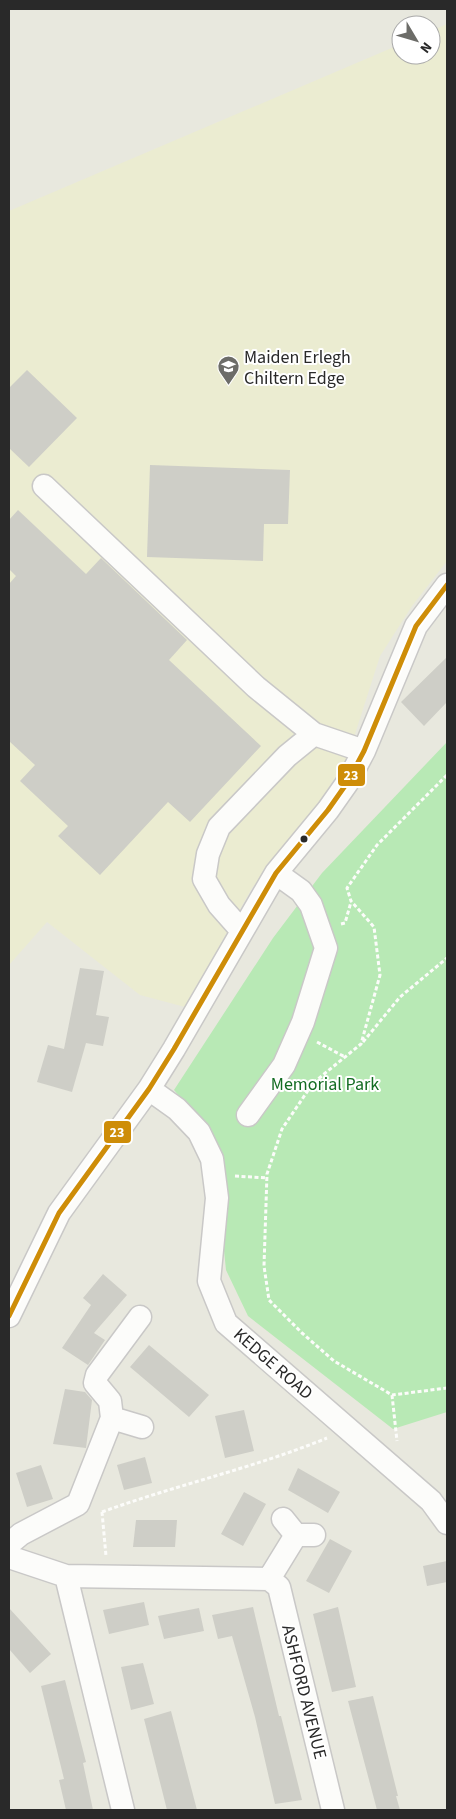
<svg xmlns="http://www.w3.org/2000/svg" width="456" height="1819" font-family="'Source Sans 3',sans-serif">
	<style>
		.education { fill: #ebecd1 }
		.green { fill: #b8e9b5 }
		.building { fill: #cecec7 }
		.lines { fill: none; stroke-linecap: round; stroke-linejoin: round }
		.minor-casing { stroke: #c9c8c7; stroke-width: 25 }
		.path { stroke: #fcfcfa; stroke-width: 3; stroke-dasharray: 4 2.5; stroke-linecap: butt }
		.minor { stroke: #fcfcfa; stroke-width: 22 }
		.bus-1-casing { stroke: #fff; stroke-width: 9 }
		.bus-1 { stroke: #ce8d08; stroke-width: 5 }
		.bus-dot { fill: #292929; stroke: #fff; stroke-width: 2 }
		.labels { text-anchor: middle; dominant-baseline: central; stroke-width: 4; stroke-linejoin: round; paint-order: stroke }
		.poi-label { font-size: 18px; fill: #292929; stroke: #fff; text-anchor: start }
		.park-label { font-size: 18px; fill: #136c22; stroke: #fff }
		.street-label { font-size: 18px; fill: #292929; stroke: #fff }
		.line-badge { stroke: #fff; stroke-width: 2 }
		.badge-label { font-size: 14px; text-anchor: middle; font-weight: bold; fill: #fff }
	</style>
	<rect width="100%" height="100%" fill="#e8e8de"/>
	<path class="education" d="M447 24V561L412 606 380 656 347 759 315 809 252 888 185 1007 140 995 47 922 9 965V211L401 44V55H431V31Z"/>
	<path class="green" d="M447 742V1412L393 1429 248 1316 226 1270 212 1134 174 1090 273 938 322 873Z"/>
	<path class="building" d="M27 370 77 418 29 467 9 448V388Z
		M150 465 290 470 288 524H264L263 561 147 557Z
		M18 510 86 574 101 558 187 640 169 660 261 746 190 822 168 802 100 875 58 836 68 826 20 781 35 765 9 741V584L16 576 9 569V520Z
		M447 657V702L424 726 401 702Z
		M80 968 104 971 96 1015 109 1017 103 1046 86 1043 72 1092 37 1082 48 1045 64 1049Z
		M103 1274 127 1295 94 1333 105 1340 88 1365 62 1348 91 1305 83 1298Z
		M149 1345 209 1395 189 1417 130 1367Z
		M65 1389 85 1392 92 1400 86 1448 53 1444Z
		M244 1410 254 1451 225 1458 215 1416Z
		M145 1457 152 1483 124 1490 117 1465Z
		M41 1465 53 1499 27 1507 16 1473Z
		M298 1468 340 1492 328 1513 288 1490Z
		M244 1492 266 1504 243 1546 221 1534Z
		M136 1520H177L175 1547H133Z
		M330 1539 352 1551 329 1593 306 1581Z
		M447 1561V1582L427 1586 423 1566Z
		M144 1602 149 1625 109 1634 103 1610Z
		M253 1607 279 1716H281L302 1800 275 1804 255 1717 232 1636 218 1639 212 1615Z
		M338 1607 356 1687 332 1692 313 1614Z
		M9 1608 51 1654 30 1673 9 1649Z
		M199 1608 204 1631 164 1639 158 1616Z
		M143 1663 154 1704 131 1710 121 1667Z
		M65 1680 86 1762 83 1763 93 1810H66L59 1780 64 1779 41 1686Z
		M373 1696 398 1796H396L400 1810H377L348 1701Z
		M171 1711 197 1810H167L144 1719Z"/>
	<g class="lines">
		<defs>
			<path id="minor" d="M44 486 256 687 314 734 364 751
				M242 931 219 905 204 879 208 854 219 827 287 756 314 734
				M149 1089 177 1109 199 1132 212 1159 217 1198 209 1281 226 1323 431 1501 447 1523
				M248 1115 284 1065 303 1022 326 948 311 905 301 891 276 873
				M9 1316 59 1213 149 1089 174 1049 276 873 328 810 347 783 364 751 416 626 447 585
				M112 1418 142 1427
				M283 1519 296 1535H314
				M9 1544 21 1534 78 1504 112 1418 110 1401 95 1383 97 1375 140 1317
				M9 1557 66 1576 269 1579 296 1535
				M66 1576 123 1810
				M269 1579 279 1587 333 1810"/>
		</defs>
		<use href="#minor" class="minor-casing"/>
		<path class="path" d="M447 775 377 845 347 888 351 901 374 927 380 975 361 1044 313 1083 282 1129 267 1174 264 1266 269 1300 302 1333 334 1361 392 1395 447 1388
			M341 924 345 923 351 902
			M317 1042 345 1057
			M363 1042 400 997 447 958
			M235 1176 267 1178
			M392 1395 397 1441
			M102 1512C176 1485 254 1468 327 1438
			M102 1512 106 1556"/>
		<use href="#minor" class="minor"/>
		<defs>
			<path id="bus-1" d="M9 1316 59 1213 149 1089 174 1049 276 873 328 810 347 783 364 751 416 626 447 585"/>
		</defs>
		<use href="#bus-1" class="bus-1-casing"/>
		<use href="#bus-1" class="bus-1"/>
	</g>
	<defs>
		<symbol id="school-pin" viewBox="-11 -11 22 30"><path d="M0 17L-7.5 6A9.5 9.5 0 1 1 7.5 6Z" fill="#6c6c68" stroke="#fff"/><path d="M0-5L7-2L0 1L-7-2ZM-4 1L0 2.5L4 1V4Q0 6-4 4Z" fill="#fff"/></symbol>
	</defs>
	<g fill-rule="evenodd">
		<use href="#school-pin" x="216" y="354" width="25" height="34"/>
	</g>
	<circle class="bus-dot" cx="304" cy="839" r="4.5"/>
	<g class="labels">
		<g class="poi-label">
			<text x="244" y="357">Maiden Erlegh<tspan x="244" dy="21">Chiltern Edge</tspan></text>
		</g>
		<g class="park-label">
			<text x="325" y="1084">Memorial Park</text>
		</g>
		<g class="street-label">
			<text transform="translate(273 1364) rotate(41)">KEDGE ROAD</text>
			<text transform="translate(304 1692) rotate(76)">ASHFORD AVENUE</text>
		</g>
	</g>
	<g class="line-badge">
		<rect x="337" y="763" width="29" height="24" rx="5" fill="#ce8d08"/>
		<rect x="103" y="1120" width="29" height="24" rx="5" fill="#ce8d08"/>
	</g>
	<g class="badge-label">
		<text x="351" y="780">23</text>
		<text x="117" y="1137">23</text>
	</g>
	<rect width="456" height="1819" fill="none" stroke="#292929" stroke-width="20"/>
	<g transform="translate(416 40) rotate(128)"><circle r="24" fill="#ffffff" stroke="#a9a9a9"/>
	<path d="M0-4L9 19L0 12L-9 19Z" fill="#6c6c68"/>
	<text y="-8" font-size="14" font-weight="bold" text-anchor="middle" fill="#292929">N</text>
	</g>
</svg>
